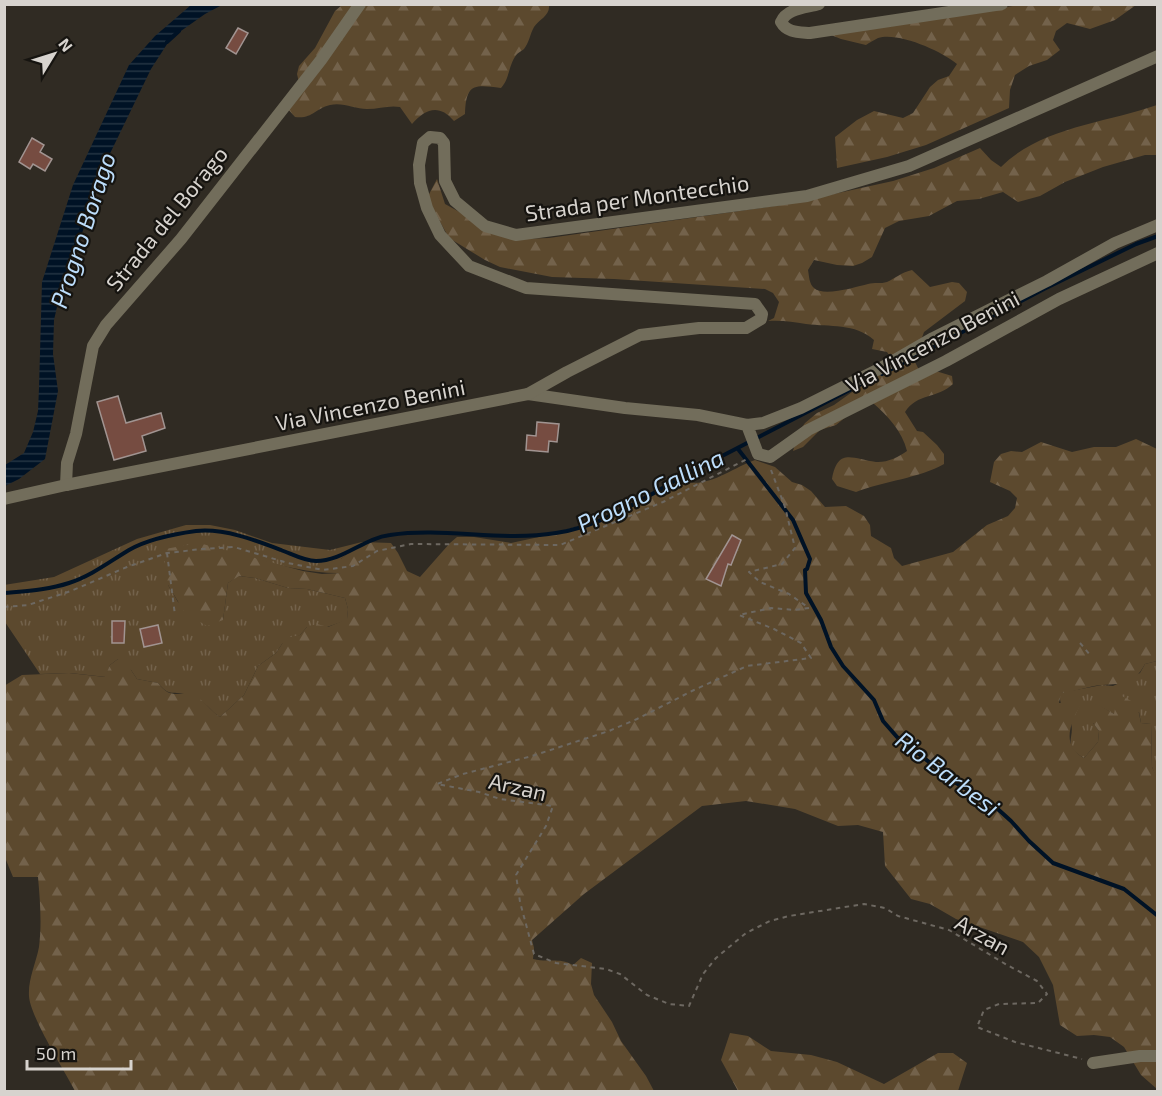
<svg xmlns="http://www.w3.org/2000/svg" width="1162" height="1096" font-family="'Exo 2',sans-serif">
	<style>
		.grass { fill: url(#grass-tufts) }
		.forest { fill: url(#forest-firs) }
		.water { fill: url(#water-rules) }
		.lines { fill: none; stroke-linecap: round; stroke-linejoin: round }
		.stream { stroke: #001225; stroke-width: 4 }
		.building { fill: #764c41; stroke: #a19491; stroke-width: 1.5 }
		.path { stroke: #6d6861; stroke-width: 2; stroke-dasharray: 4.5 4.5; stroke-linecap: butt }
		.minor { stroke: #726d5b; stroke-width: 12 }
		.tertiary { stroke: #726d5b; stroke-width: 12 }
		.labels { text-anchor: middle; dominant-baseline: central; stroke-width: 4.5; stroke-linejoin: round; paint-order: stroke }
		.street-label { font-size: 22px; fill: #d7d3ce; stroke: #161410 }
		.water-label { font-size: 24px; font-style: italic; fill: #bcddfb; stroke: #161410 }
	</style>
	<defs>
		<pattern id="grass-tufts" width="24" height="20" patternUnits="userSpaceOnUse" patternTransform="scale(1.5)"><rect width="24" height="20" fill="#5c492e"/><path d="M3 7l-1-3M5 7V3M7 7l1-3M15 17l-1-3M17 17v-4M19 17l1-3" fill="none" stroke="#73624b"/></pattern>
		<pattern id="forest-firs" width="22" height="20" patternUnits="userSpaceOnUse" patternTransform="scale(1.5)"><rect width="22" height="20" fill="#5c492e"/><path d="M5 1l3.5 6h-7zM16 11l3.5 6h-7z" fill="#73624b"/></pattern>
		<pattern id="water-rules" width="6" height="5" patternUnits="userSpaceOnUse" patternTransform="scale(1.5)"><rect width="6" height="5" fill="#001225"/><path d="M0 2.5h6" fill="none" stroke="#243443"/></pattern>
	</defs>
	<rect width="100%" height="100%" fill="#302b23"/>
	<path class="grass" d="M186 525H210L235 530 272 543 330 550 362 542 341 559 342 573C301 574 262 560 222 550L168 585 178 602 223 620 228 583 238 576 255 578 288 588 307 589 345 598 348 609 347 620 327 627H307L300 635 282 644 276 653 258 666 244 695 220 717C213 713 208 705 201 701 197 699 192 696 188 695 173 690 170 698 158 683L137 679 131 670 118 659 110 665 106 677 70 673 40 674 5 622 4 585 54 577 137 539Z
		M1157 661V779L1152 767 1151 724 1141 723 1139 712 1114 714 1096 704 1093 723 1099 731 1098 742 1084 758C1060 745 1077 737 1070 720 1065 708 1059 708 1060 693L1102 685 1113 686 1140 673 1145 664Z"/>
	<path class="forest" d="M342 5H549C550 16 539 19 534 27 530 34 529 43 524 49 522 51 519 52 517 54 508 65 510 79 501 88 473 84 466 84 465 114L454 121C439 103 425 109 412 124L400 107C389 105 379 109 367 109 355 109 343 102 330 105 314 109 313 119 295 117L287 108 300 87 297 74 299 66 315 48 335 11Z
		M1019 5H1136L1115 20 1090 29 1067 23 1056 31 1053 40 1060 50 1047 60 1029 66 1015 75 1010 90 1009 108 926 145 887 157 837 168 835 137 857 120 874 111 903 118 913 113 930 87 938 80 949 76 957 64C941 51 899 32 878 38 874 40 869 43 866 45L841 39 826 33Z
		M1157 105V155H1145L1103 167 1065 182 1040 196 1018 202 1003 192 979 199 957 201 929 216 899 221 885 228 872 257 862 263 853 266 837 265 814 260 808 270C809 275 809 284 814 288 823 297 856 287 868 284 874 282 881 284 887 282 896 278 900 273 912 270L930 287 952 282 959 283 967 292 965 301 924 332 914 360 919 370 939 372 952 376 953 384C937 399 917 393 905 412L917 431 923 432 937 445 944 454V464C920 478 884 481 856 492L837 486 832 479C838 447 852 459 876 462 886 463 899 457 907 451 902 431 888 416 873 403L858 407 836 425 820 430 803 447 793 451 798 433 805 423 817 413 834 405 894 362 887 352 872 349 874 340C855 323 830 327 806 324 793 322 782 320 768 321L774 318 779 302 773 293 765 289 614 279 552 277 500 267 485 260 449 238 427 198 437 179 445 204 503 236 523 239 549 238 788 204 893 181 934 168 980 148 991 160 1001 167C1041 127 1106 123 1157 105Z
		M1136 439 1157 449V661L1145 664C1132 687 1124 683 1102 685 1088 686 1075 692 1061 693L1059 703H1081C1071 723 1060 745 1084 758L1098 742 1099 731 1093 723 1091 712 1096 703 1114 714 1118 694 1137 704 1141 723 1151 724 1152 767 1158 779 1157 1089 1141 1075 1124 1047 1110 1037 1094 1035 1077 1036 1060 1025 1053 985 1039 957 1023 942 956 919 930 904 911 899 885 866 883 832 858 825 838 826 795 809 746 801 702 806 584 894 532 940 534 948 533 959C548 963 558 957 573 965L581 958 592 963 591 984 594 995 612 1022 621 1041 646 1076 654 1091H75C64 1070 30 1016 29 996 28 979 36 963 39 947 42 924 40 900 38 877H13L6 860 4 841V686L22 675 69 673 105 677 110 665 118 659 129 660 131 670 137 679 158 683C171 700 177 691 193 695 204 699 210 711 220 717L244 695 258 666 276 653 282 644 290 637 300 635 307 627 317 624 328 627 347 619 348 609 345 598 307 589 288 588 255 578 239 576 228 583 223 620 207 626 185 613 168 585 165 572V549L199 543 303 571 322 574 341 573V559L362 542 391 543 398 553 407 571 420 577 450 543 457 537H474L511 543 539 537 586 524 641 503 684 475 685 482C711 487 732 468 755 460L775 467 792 482 802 485 811 491 825 507 846 506 864 516 870 525 871 536 891 548 894 558 902 566 953 552 987 525 1008 516 1015 508 1017 498 1010 491 990 482 994 462 1001 454 1011 451 1022 452 1041 442 1072 452 1094 447H1116Z
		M730 1033 748 1036 771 1051 811 1055 837 1062 884 1084 938 1053H953L967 1063 958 1091H738L721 1060Z"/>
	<path class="water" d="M191 5H222L205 14 171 38 151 69 102 170 66 268 54 320 53 354 58 391 45 459 19 479 5 486V465L24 453 33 432 38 411 39 388 42 282 73 185 129 65 155 36Z"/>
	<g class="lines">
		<path class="stream" d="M167 42 179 31
			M62 286 103 165
			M882 374 1044 289 1136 244 1158 236
			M738 449 793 520 810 559 807 569 805 570 806 593 821 620 831 647 843 666 874 700 883 721 897 737 956 783 990 802 1011 821 1029 841 1053 863 1124 889 1158 916
			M4 593C26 591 48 590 69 583 91 576 109 562 129 550 148 539 174 534 196 531 224 528 255 540 281 550 292 554 304 561 316 561 343 561 364 538 390 535 445 527 501 542 556 533 606 526 651 493 695 470 752 440 810 411 867 381"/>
	</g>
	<path class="building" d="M238 28 248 33 236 54 226 48Z
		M32 138 44 145 40 152 52 159 45 171 33 164 30 169 19 162Z
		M118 396 126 423 161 413 165 428 142 436 146 451 114 460 97 402Z
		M537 422 559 424 557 442 549 441 548 452 526 450 527 435 536 436Z
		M732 535 741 540 731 565 728 564 721 586 706 579Z
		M112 621H125L124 643H112Z
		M158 625 162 643 144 647 140 629Z"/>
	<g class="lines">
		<path class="path" d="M771 470 785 507 795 548 782 564 749 572 760 582 789 594 809 608 794 610 771 608 739 615 774 629 801 643 811 658 747 666 694 690 637 719 609 731 532 756 463 774 437 784 479 792 500 799 553 806 546 826 516 875 520 902 534 954 556 963 606 969 620 974 647 995 669 1004 689 1006 703 974 716 958 746 933 770 921 789 916 864 904 885 908 898 916 949 930 1007 965 1037 981 1047 994 1038 1003 999 1004 984 1010 977 1027 1015 1042 1082 1059
			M167 553 175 615
			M4 607 28 605 71 591 127 567 167 553 202 549 234 547 288 563 323 570 353 566 377 551 411 544 560 545 663 502 747 459
			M1080 643 1091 656"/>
		<path class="minor" d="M528 394 625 408 698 415 747 425 763 423 801 408 881 368 933 338 1047 281 1115 243 1158 225
			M747 425 758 454 770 457 808 430 946 361 1059 299 1158 253
			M66 485 67 463 76 434 93 346 106 325 181 239 321 60 360 4
			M1093 1063 1140 1056H1158"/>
		<path class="tertiary" d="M819 4C806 8 787 8 781 22 787 33 799 32 810 33L1002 4
			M4 499 66 485 528 394 567 372 640 335 699 328H746L761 319 762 314 755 304 526 288 469 266 440 235 427 208 420 183 419 165 423 143 430 137 440 138 444 143 445 181 455 201 485 226 516 235 807 196 909 166 1158 56"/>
	</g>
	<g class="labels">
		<g class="street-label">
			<text transform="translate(637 197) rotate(-8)">Strada per Montecchio</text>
			<text transform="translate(166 218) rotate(-51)">Strada del Borago</text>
			<text transform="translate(932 341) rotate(-28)">Via Vincenzo Benini</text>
			<text transform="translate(370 404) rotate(-11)">Via Vincenzo Benini</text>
			<text transform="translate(518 786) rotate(13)">Arzan</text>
			<text transform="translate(983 934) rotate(29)">Arzan</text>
		</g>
		<g class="water-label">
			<text transform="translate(82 230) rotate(-72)">Progno Borago</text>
			<text transform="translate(650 490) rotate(-26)">Progno Gallina</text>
			<text transform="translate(948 773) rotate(37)">Rio Barbesi</text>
		</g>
	</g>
	<rect width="1162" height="1096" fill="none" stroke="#d7d3ce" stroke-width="12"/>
	<g transform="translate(54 54) rotate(52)" stroke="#161410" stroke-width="4.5" paint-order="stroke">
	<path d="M0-4.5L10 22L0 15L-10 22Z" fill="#d7d3ce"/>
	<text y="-9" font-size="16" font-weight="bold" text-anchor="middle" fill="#d7d3ce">N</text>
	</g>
	<path d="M27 1060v9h104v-9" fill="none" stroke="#d7d3ce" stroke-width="3"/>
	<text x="36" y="1060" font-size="18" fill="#d7d3ce" stroke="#161410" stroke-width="4.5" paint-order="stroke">50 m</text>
</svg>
